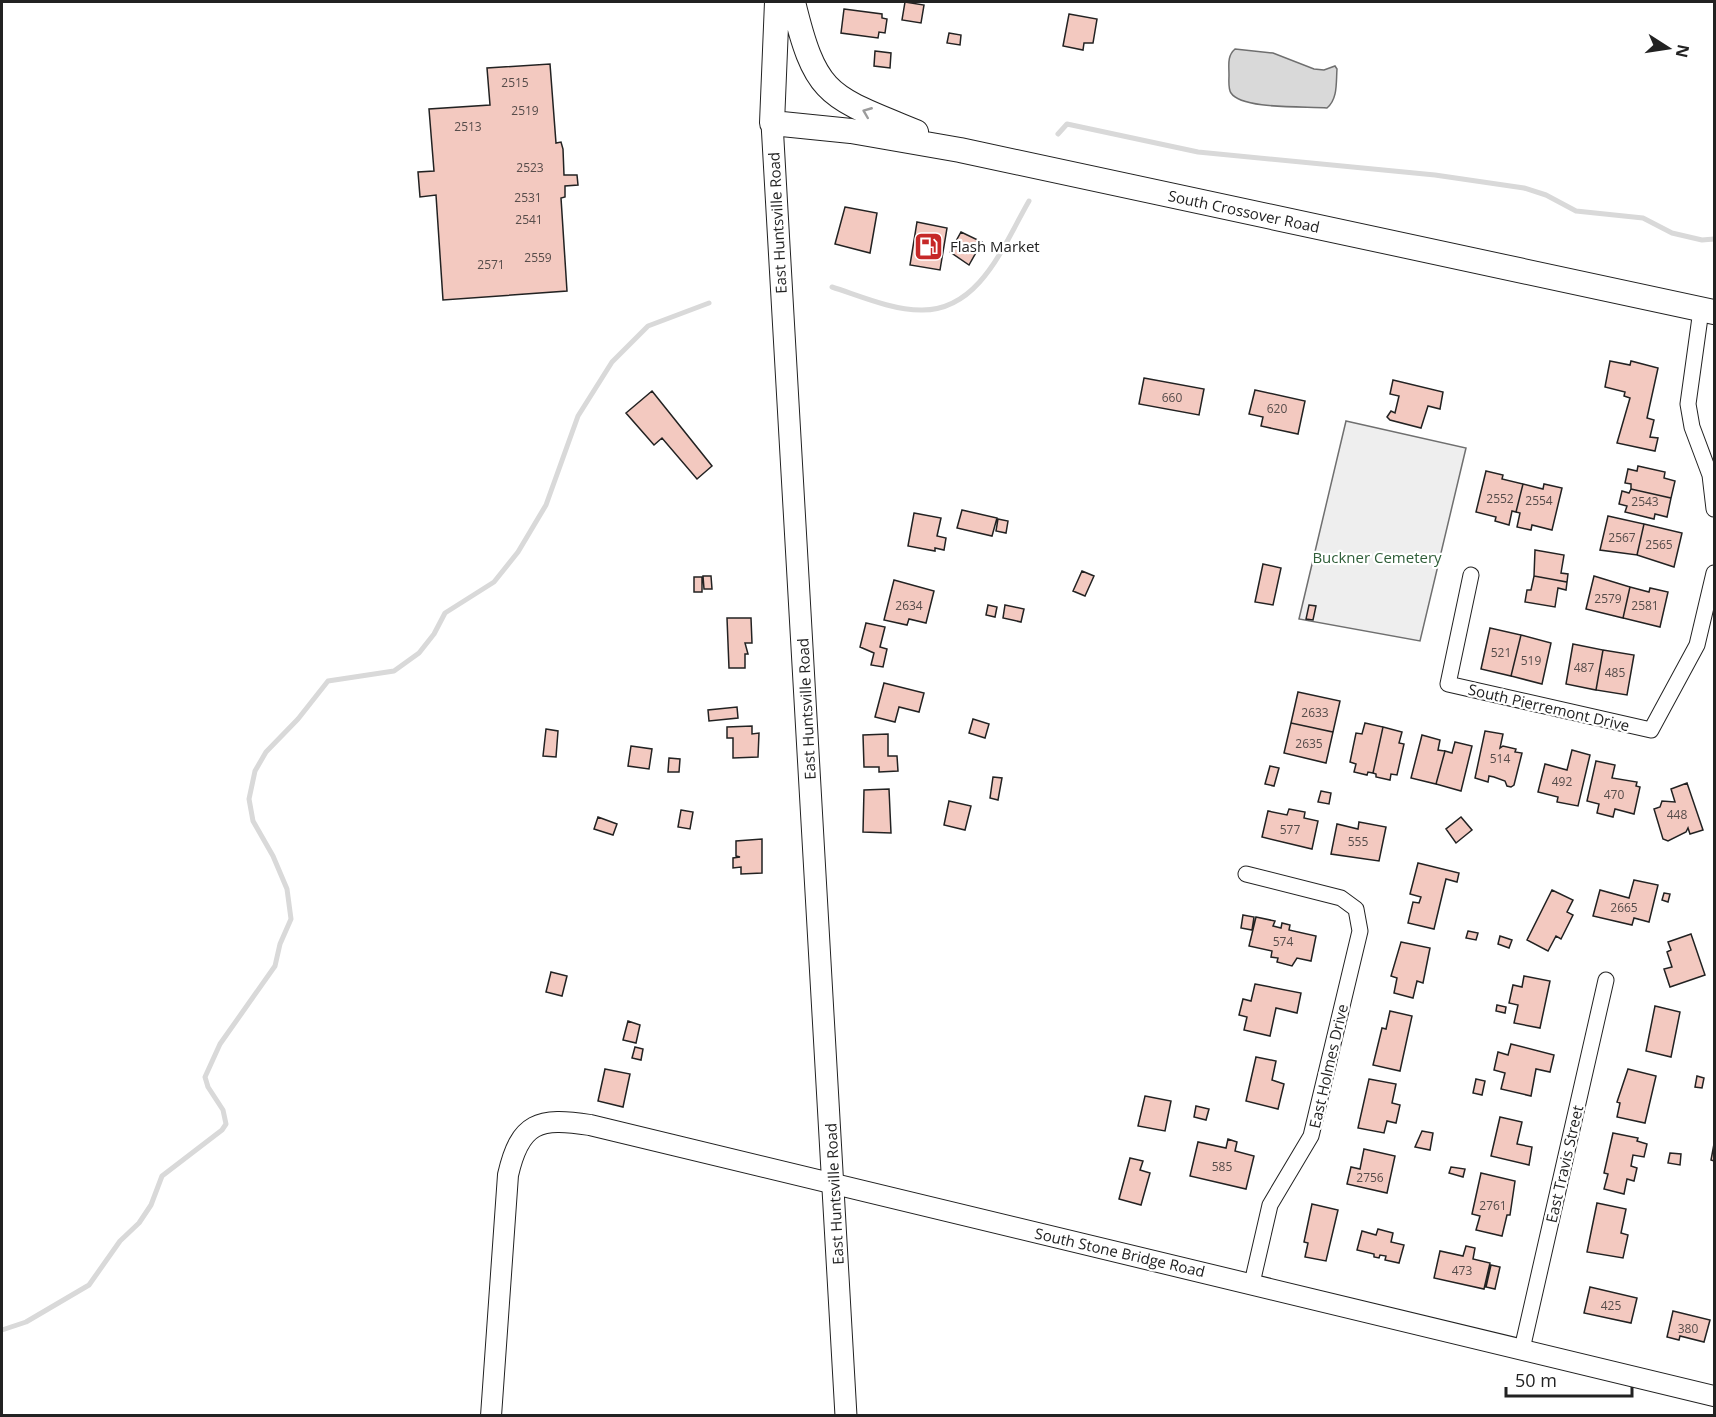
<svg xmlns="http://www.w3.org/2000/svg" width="1716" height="1417" font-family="'Open Sans',sans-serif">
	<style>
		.green { fill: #eee; stroke: #6f6f6f; stroke-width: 1.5 }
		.water { fill: #d9d9d9; stroke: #6f6f6f; stroke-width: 1.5 }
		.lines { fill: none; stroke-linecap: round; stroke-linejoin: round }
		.stream { stroke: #d9d9d9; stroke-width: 5 }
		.building { fill: #f3c9c0; stroke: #222; stroke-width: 1.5 }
		.minor-casing { stroke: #222; stroke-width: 17 }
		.tertiary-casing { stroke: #222; stroke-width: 22 }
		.secondary-casing { stroke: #222; stroke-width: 23 }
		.primary-casing { stroke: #222; stroke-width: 26 }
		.minor { stroke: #fff; stroke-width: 15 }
		.tertiary { stroke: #fff; stroke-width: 20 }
		.secondary { stroke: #fff; stroke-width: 21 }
		.primary { stroke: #fff; stroke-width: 24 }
		.oneway { stroke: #9c9c9c }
		.labels { text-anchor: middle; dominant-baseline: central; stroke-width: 4.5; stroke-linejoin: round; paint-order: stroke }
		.number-label { font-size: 12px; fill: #564c4a }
		.street-label { font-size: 15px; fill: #222; stroke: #fff }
		.poi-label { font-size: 15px; fill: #222; stroke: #fff; text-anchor: start }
		.park-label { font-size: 15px; fill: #2f5e38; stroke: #fff }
	</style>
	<rect width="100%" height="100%" fill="#fff"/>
	<path class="green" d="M1346 421 1466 448 1420 641 1299 619Z"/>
	<path class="water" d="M1235 49 1273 53 1314 69 1324 70 1335 66 1337 69C1336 82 1338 99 1327 108 1308 106 1242 110 1231 93 1228 89 1229 80 1229 75 1229 65 1227 56 1235 49Z"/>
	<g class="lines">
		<path class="stream" d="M1058 134 1067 124 1198 152 1435 175 1524 188 1546 195 1576 211 1643 218 1672 233 1702 240 1714 239
			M832 287C860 296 892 310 921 310 980 311 1004 244 1029 201
			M2 1330 26 1322 89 1285 120 1241 139 1223 151 1205 162 1176 222 1130 226 1124 223 1110 208 1087 205 1077 220 1044 275 966 280 944 291 919 287 889 273 856 253 821 249 799 255 771 266 752 298 719 328 681 394 671 419 653 434 634 445 613 494 582 518 552 546 505 578 416 612 362 648 326 709 303"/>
	</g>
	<path class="building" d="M905 2 924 5 921 23 902 20Z
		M844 9 882 14V18L887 19 885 33 879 32 878 38 841 33Z
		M1069 14 1097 19 1093 43H1084L1083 50 1063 46Z
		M949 33 961 35 960 45 947 43Z
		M875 51 891 53 890 68 874 66Z
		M550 64 556 143 561 142 563 149 564 175H577L578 185 565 186V197L561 198 567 291 443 300 436 195 420 197 418 172 434 171 429 109 490 105 487 68Z
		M845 207 877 213 870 253 835 244Z
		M917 222 947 228 940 270 910 265Z
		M961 232 982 242 969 265 950 252Z
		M1610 361 1630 365 1631 361 1658 368 1647 418 1654 420 1650 437 1658 438 1655 451 1617 443 1630 398 1624 396 1625 392 1605 387Z
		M1144 378 1204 389 1199 415 1139 404Z
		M1393 380 1443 392 1440 409 1428 406 1421 428 1390 420 1387 417 1391 411 1395 413 1399 396 1390 394Z
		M1255 390 1305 401 1298 434 1261 426 1263 417 1249 414Z
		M652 391 712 466 697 479 662 438 654 445 626 413Z
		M1638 466 1665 472 1664 478 1675 481 1671 498 1631 489V484L1625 483 1628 469 1637 471Z
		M1486 471 1503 475 1502 479 1523 484 1516 512 1512 511 1509 525 1495 521 1496 517 1476 512Z
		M1523 484 1543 489 1544 484 1562 488 1552 530 1532 525 1531 530 1517 527 1520 513 1516 512Z
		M1631 489 1671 498 1667 517 1655 514 1654 519 1625 512 1627 506 1619 504 1622 491 1629 493Z
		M962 510 997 518 992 536 957 528Z
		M914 513 941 518 937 536 946 538 944 550 935 548V551L908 546Z
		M1608 516 1644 524 1637 555 1600 550Z
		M998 519 1008 521 1006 533 996 531Z
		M1644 524 1682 533 1674 567 1637 555Z
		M1535 550 1564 555 1561 573 1568 574 1567 582 1534 576Z
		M1263 564 1281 568 1273 605 1255 602Z
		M1082 571 1094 576 1085 596 1073 591Z
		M703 576H711L712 589H704Z
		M1534 576 1567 582 1566 590 1558 588 1555 607 1525 602 1527 590H1531Z
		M1594 576 1630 587 1623 618 1586 609Z
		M694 577H702V592H694Z
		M894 580 934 591 926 623 909 619 907 625 884 620Z
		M1630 587 1649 592 1650 588 1668 592 1660 627 1623 618Z
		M988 605 997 607 995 617 986 615Z
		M1005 605 1024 609 1021 622 1003 618Z
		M1309 605 1316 606 1313 620 1306 619Z
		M727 618H751L752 643H745L748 654H745V668H729Z
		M866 623 885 627 880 647 887 649 883 667 871 665 874 653 860 647Z
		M1490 628 1521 635 1511 676 1481 669Z
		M1521 635 1551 643 1542 684 1511 676Z
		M1573 644 1603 650 1596 690 1566 684Z
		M1603 650 1634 655 1627 695 1596 690Z
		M884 683 924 693 919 712 899 707 895 722 875 717Z
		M1298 692 1340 701 1333 732 1291 723Z
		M737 707 738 718 709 721 708 710Z
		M973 719 989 724 985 738 969 733Z
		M1291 723 1333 732 1326 763 1284 753Z
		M1365 723 1383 727 1373 773 1368 772 1367 775 1354 772 1356 764 1350 762 1356 733 1362 734Z
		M752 726V734L759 733 758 757 733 758V738H727V727Z
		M1383 727 1402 732 1399 743 1404 744 1397 775 1391 774 1390 780 1376 777V774L1373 773Z
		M546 729 558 731 556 757 543 756Z
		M1485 731 1503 734 1500 748 1503 746 1516 749 1515 752 1522 753 1514 785 1511 787 1507 786 1505 781 1494 777 1489 776 1488 782 1475 778Z
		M888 734V756H897L898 771 879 772V767H864L863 735Z
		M1422 735 1440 740 1438 750 1445 751 1436 784 1411 778Z
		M1455 742 1472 746 1461 791 1436 784 1445 751 1452 753Z
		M631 746 652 749 649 769 628 766Z
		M1572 750 1590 755 1578 806 1557 802 1558 797 1538 792 1545 764 1567 770Z
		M669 758 680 759 679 772H668Z
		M1596 761 1615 765 1612 778 1637 782 1636 786 1640 787 1634 814 1615 809 1613 817 1597 813 1599 804 1587 801Z
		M1270 766 1279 768 1274 786 1265 784Z
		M993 777 1002 778 998 800 990 798Z
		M1687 783 1703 830 1690 834 1688 828 1686 832 1668 841 1663 839 1654 809 1660 807 1662 801 1675 802 1671 789Z
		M889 789 891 833 863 832 864 790Z
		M1321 791 1331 793 1329 804 1318 802Z
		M949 801 971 806 965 830 944 825Z
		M1289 809 1305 812 1304 818 1318 821 1312 849 1262 837 1268 811 1287 815Z
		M681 810 693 812 690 829 678 827Z
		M598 817 617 824 613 835 594 829Z
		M1461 817 1472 830 1456 843 1446 829Z
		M1359 822 1386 827 1379 861 1331 854 1337 824 1358 829Z
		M762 839V873L741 874V867L733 868V858L740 857 736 856V841Z
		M1418 863 1459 873 1457 882 1446 879 1434 929 1408 923 1413 902 1419 903 1421 897 1410 894Z
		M1634 880 1658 885 1649 922 1634 918 1632 925 1593 916 1600 890 1629 898Z
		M1552 890 1573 900 1567 912 1573 915 1561 939 1556 936 1548 951 1527 940Z
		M1664 893 1670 894 1668 902 1662 900Z
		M1243 915 1254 917 1252 930 1241 928Z
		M1256 917 1275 921 1273 926 1281 928 1282 923 1290 925 1289 930 1316 936 1311 961 1297 958 1292 966 1277 962 1278 958 1271 957 1272 951 1249 946Z
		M1468 931 1478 933 1476 940 1466 938Z
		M1691 934 1705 975 1670 987 1664 969 1672 967 1667 952 1671 950 1668 942Z
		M1500 936 1512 940 1509 948 1498 944Z
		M1401 942 1430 948 1423 983 1417 981 1413 998 1394 993 1397 978 1391 976Z
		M551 972 567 976 562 996 546 992Z
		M1524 976 1550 981 1540 1028 1514 1023 1518 1005 1509 1003 1513 985 1522 987Z
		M1255 984 1301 993 1297 1013 1276 1008 1270 1036 1244 1030 1247 1017 1239 1015 1243 999 1251 1001Z
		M1497 1005 1506 1007 1505 1013 1496 1011Z
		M1655 1006 1680 1012 1671 1057 1646 1051Z
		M1390 1011 1412 1016 1400 1071 1373 1065 1382 1028 1386 1029Z
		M628 1021 640 1025 636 1043 623 1040Z
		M1511 1044 1554 1055 1550 1072 1536 1069 1531 1096 1501 1089 1505 1073 1494 1070 1498 1052 1508 1055Z
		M635 1047 643 1049 641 1060 632 1058Z
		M1256 1057 1276 1061 1272 1080 1284 1084 1278 1109 1246 1101Z
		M605 1069 630 1074 623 1107 598 1101Z
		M1628 1069 1656 1076 1645 1123 1617 1117 1620 1103 1617 1102Z
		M1697 1076 1704 1078 1702 1088 1695 1087Z
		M1369 1079 1396 1084 1392 1103 1400 1105 1396 1123 1387 1121 1384 1133 1358 1128Z
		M1476 1079 1485 1081 1482 1095 1473 1093Z
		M1145 1096 1171 1101 1165 1131 1138 1126Z
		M1196 1106 1209 1109 1206 1120 1194 1117Z
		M1500 1117 1522 1122 1517 1144 1532 1147 1529 1165 1491 1156Z
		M1422 1131 1433 1133 1430 1150 1415 1147Z
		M1613 1133 1638 1138 1637 1141 1647 1144 1644 1157 1633 1155 1631 1166 1637 1168 1634 1181 1627 1179 1624 1194 1604 1189 1608 1174 1604 1173Z
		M1228 1139 1237 1142 1235 1151 1254 1156 1246 1189 1190 1176 1198 1142 1226 1148Z
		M1714 1144V1161L1711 1160Z
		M1364 1149 1395 1156 1387 1193 1347 1184 1351 1167 1360 1169Z
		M1670 1153 1681 1154 1680 1165 1668 1163Z
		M1130 1158 1143 1161 1140 1170 1150 1173 1141 1205 1119 1199Z
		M1451 1167 1465 1169 1463 1177 1449 1173Z
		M1481 1173 1515 1181 1510 1215H1507L1502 1236 1476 1230 1480 1216 1472 1214Z
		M1597 1203 1626 1209 1621 1233 1628 1235 1623 1258 1587 1252Z
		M1312 1204 1338 1210 1326 1261 1305 1257 1308 1243 1304 1242Z
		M1378 1229 1393 1233 1391 1242 1404 1245 1399 1263 1385 1260 1386 1256 1380 1255 1379 1258 1374 1257V1254L1357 1250 1362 1231 1376 1235Z
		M1466 1246 1475 1248 1473 1259 1490 1263 1484 1289 1434 1278 1440 1251 1463 1256Z
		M1491 1265 1500 1267 1495 1289 1486 1287Z
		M1590 1287 1637 1298 1631 1323 1584 1313Z
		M1673 1311 1710 1320 1704 1342 1680 1336 1679 1340 1667 1337Z"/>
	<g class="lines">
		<defs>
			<path id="minor" d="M1701 310 1688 404 1692 427 1710 475 1714 509
				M1471 575 1448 684 1651 730 1697 645 1714 573
				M1246 874 1341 898 1356 909 1360 931 1311 1136 1270 1205 1252 1283
				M1522 1349 1606 980"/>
			<path id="tertiary" d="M491 1416 508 1175C520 1122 539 1117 590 1125L1714 1396"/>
			<path id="secondary" d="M772 123 846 1416"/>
			<path id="primary" d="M777 2 772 123 851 131 960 150 1714 312
				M793 2C816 97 828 96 916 132"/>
		</defs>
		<use href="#minor" class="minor-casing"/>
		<use href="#tertiary" class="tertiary-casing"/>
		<use href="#secondary" class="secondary-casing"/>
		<use href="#primary" class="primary-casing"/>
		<use href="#minor" class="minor"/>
		<use href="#tertiary" class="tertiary"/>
		<use href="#secondary" class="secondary"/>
		<use href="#primary" class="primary"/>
	</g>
	<defs><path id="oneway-chevron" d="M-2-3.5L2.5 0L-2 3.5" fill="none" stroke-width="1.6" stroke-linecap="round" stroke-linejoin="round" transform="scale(1.5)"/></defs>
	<use class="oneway" href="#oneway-chevron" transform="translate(867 112) rotate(-158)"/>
	<defs>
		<symbol id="fuel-square" viewBox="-11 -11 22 22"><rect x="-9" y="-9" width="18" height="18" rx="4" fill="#c62828" stroke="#fff"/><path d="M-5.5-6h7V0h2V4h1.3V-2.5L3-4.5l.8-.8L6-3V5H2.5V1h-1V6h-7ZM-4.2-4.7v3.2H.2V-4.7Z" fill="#fff"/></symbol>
	</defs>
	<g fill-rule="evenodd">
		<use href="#fuel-square" x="912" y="230" width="33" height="33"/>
	</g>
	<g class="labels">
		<g class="number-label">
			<text x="515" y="82">2515</text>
			<text x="525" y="110">2519</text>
			<text x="468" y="126">2513</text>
			<text x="530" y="167">2523</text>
			<text x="528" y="197">2531</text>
			<text x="529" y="219">2541</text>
			<text x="538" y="257">2559</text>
			<text x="491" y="264">2571</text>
			<text x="1172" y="397">660</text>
			<text x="1277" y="408">620</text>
			<text x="1500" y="498">2552</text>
			<text x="1539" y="500">2554</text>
			<text x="1645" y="501">2543</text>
			<text x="1622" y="537">2567</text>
			<text x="1659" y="544">2565</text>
			<text x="1608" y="598">2579</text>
			<text x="909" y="605">2634</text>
			<text x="1645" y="605">2581</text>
			<text x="1501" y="652">521</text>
			<text x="1531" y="660">519</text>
			<text x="1584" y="667">487</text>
			<text x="1615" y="672">485</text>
			<text x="1315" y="712">2633</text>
			<text x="1309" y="743">2635</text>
			<text x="1500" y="758">514</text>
			<text x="1562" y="781">492</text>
			<text x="1614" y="794">470</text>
			<text x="1677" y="814">448</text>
			<text x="1290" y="829">577</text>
			<text x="1358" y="841">555</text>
			<text x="1624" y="907">2665</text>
			<text x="1283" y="941">574</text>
			<text x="1222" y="1166">585</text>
			<text x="1370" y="1177">2756</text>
			<text x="1493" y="1205">2761</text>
			<text x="1462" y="1270">473</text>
			<text x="1611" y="1305">425</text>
			<text x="1688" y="1328">380</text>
		</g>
		<g class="street-label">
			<text transform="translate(1244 211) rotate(12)">South Crossover Road</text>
			<text transform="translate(777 223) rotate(-93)">East Huntsville Road</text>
			<text transform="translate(1549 707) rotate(13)">South Pierremont Drive</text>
			<text transform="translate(806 709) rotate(-93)">East Huntsville Road</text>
			<text transform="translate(1328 1066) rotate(-77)">East Holmes Drive</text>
			<text transform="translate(1564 1164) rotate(-77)">East Travis Street</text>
			<text transform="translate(834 1194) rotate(-93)">East Huntsville Road</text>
			<text transform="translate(1120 1252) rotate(13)">South Stone Bridge Road</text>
		</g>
		<g class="poi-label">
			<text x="950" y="246">Flash Market</text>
		</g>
		<g class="park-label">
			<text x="1377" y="557">Buckner Cemetery</text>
		</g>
	</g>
	<rect width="1716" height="1417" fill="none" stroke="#222222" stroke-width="6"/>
	<g transform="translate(1668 48) rotate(102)" stroke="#ffffff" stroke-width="4.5" paint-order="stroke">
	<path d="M0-4.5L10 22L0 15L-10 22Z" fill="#222222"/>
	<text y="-9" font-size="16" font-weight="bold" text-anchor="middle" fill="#222222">N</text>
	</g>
	<path d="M1506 1387v9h126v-9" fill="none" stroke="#222222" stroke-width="3"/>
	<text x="1515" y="1387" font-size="18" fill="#222222" stroke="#ffffff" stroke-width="4.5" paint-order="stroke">50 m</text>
</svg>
